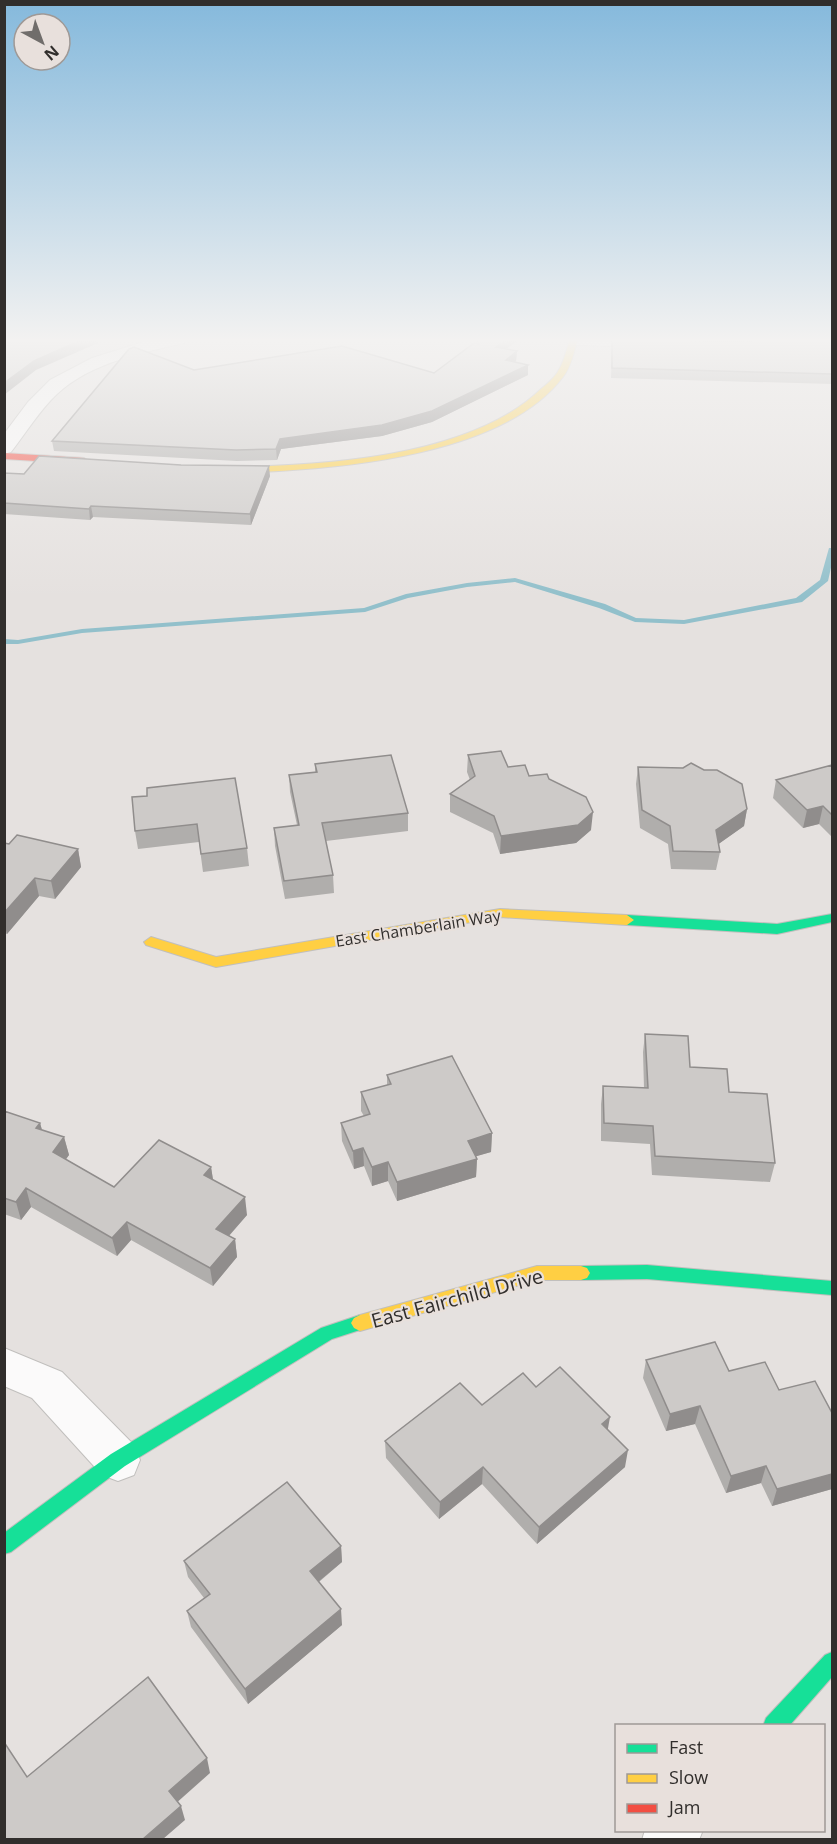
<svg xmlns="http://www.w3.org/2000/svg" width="837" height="1844" font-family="'Open Sans',sans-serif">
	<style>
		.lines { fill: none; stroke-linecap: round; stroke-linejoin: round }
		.stream { fill: #92c0cb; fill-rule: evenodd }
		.street-casing { stroke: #c1bfbd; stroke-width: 2 }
		.fast-casing { stroke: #c1bfbd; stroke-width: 2 }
		.slow-casing { stroke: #c1bfbd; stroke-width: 2 }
		.jam-casing { stroke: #c1bfbd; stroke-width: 2 }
		.street { fill: #fbfafa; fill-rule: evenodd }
		.fast { fill: #16e098; fill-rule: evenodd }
		.slow { fill: #ffcf43; fill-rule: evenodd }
		.jam { fill: #f24e42; fill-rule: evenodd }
		.wall { fill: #b0aeac }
		.shaded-wall { fill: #908d8c }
		.building { fill: #cdcac8; stroke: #908d8c; stroke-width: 1.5 }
		.labels { text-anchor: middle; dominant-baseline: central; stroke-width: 4.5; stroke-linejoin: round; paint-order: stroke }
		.street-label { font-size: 16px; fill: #312e2c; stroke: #e8e0dc }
		.near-street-label { font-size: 20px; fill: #312e2c; stroke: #e8e0dc }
	</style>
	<rect width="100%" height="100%" fill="#e5e1df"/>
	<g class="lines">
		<path class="stream" d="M829 548H832V563L828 581 802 602 684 624 635 622 599 608 515 582 467 587 408 598 365 612 82 633 18 644H4V639L18 640 82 629 364 608 406 594 467 583 515 578 605 604 636 618 684 620 796 598 820 580Z"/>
		<defs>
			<path id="street" d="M153 339H187L184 343C141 353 90 363 57 394 39 411 26 433 11 452L4 454V434L28 402 50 380 92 358Z
				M566 339H661L663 342 660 346 654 347 574 345 568 344Z
				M4 1348 62 1372 134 1445 140 1460 134 1475 118 1481 102 1475 32 1398 4 1386Z
				M645 1830H703L699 1840H642Z"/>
			<path id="fast" d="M832 914V922L777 934 627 925 620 920 627 915 777 924Z
				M647 1265 832 1281V1295L647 1279 581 1280 575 1278 572 1273 575 1268 581 1266Z
				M360 1315 366 1318 369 1323 366 1328 332 1339 125 1466 11 1552 4 1554V1533L111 1454 321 1328Z
				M832 1652V1677L789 1726H763L766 1718 825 1655Z"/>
			<path id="slow" d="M570 339H578C574 352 571 367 563 377 500 460 321 471 225 473L221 470 225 467C320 466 470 458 541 389 547 384 553 379 557 373 564 363 566 350 570 339Z
				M500 909 627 915 634 920 627 925 500 917 216 967 146 945 144 942 151 937 216 957Z
				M537 1266H581L587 1268 590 1273 587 1278 581 1280H537L360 1331 354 1328 351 1323 354 1318 360 1315Z"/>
			<path id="jam" d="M4 453 84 458 88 461 84 464 4 459Z"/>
		</defs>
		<use href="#street" class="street-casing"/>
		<use href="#fast" class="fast-casing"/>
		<use href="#slow" class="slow-casing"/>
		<use href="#jam" class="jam-casing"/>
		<use href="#street" class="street"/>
		<use href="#fast" class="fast"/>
		<use href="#slow" class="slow"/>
		<use href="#jam" class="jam"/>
	</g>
	<path class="wall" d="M474 339H519L506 349 517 351 516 361 515 362 528 375 432 422 382 436 281 449 277 460 237 461 54 451 52 441 194 370 434 373 475 343Z
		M612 339 747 342 832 339V384L611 378Z
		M4 473 24 474 270 476 251 525 93 517 90 520 4 514Z
		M468 755 508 767 529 776 549 779 591 830 576 843 500 854 493 833 450 812V794L470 780 467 772Z
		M315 764 408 813V831L326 841 333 875 334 893 285 899 275 846 274 828 297 825 290 792 289 775 315 772Z
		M832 765V836H831L819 824 803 828 773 798 776 780Z
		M638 767 704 770 747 809 744 826 718 844 720 852 716 870 671 869 668 844 640 828 636 784Z
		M147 796 247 848 249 866 203 872 199 842 138 849 135 831Z
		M4 843 78 849 81 867 55 899 39 896 7 934 4 933Z
		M645 1034 690 1067 729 1092 775 1163 770 1182 652 1175 650 1144 601 1141V1104L603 1086 644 1088 643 1052Z
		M387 1075 492 1133 491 1152 476 1156 477 1159 476 1177 397 1201 388 1181 372 1186 364 1166 354 1169 342 1141 341 1123 364 1116 361 1111V1092L387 1085Z
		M4 1111 40 1123 42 1130 64 1137 69 1155 66 1159 114 1187 211 1167 213 1180 247 1215 229 1236 235 1239 237 1257 213 1286 131 1240 117 1256 31 1207 21 1220 4 1214Z
		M646 1360 729 1371 779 1390 832 1413V1489L772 1506 761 1483 726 1493 695 1424 666 1431 643 1378Z
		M536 1387 608 1430 625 1467 537 1544 482 1484 439 1519 386 1458 385 1441 482 1405Z
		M341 1546 342 1562 319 1582 342 1625 248 1704 191 1627 187 1611 204 1598 188 1577 184 1561Z"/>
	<path class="shaded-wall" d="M83 339H97L98 343 36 370 4 395V383L34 361Z
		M507 339H519L496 357V347Z
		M517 351 516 361 505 370 506 360Z
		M528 365V375L432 422 382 436 281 449 277 460 276 449 280 439Z
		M269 466 270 476 251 525 250 514Z
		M91 506 93 517 90 520 89 509Z
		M823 806 819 824 803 828 807 810Z
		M747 809 744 826 713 848 716 830Z
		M593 812 591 830 576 843 500 854 501 836Z
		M78 849 81 867 55 899 51 881Z
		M35 878 39 896 7 934 4 922V913Z
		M40 1123 45 1141 36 1128Z
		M492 1133 491 1152 467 1159 468 1141Z
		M64 1137 69 1155 58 1170 53 1152Z
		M363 1148 364 1166 354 1169 353 1151Z
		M477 1159 476 1177 397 1201V1182Z
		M388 1162V1181L372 1186V1167Z
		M211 1167 214 1186 204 1175Z
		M26 1188 31 1207 21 1220 16 1202Z
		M245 1197 247 1215 219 1247 216 1229Z
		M127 1222 131 1240 117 1256 112 1238Z
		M235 1239 237 1257 213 1286 210 1268Z
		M700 1406 695 1424 666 1431 670 1414Z
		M610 1417 607 1434 602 1424Z
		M628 1450 625 1467 537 1544 539 1527Z
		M766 1466 761 1483 726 1493 731 1476Z
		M483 1467 482 1484 439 1519 440 1502Z
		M832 1474V1489L772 1506 777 1489Z
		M341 1546 342 1562 312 1587 310 1571Z
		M341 1609 342 1625 248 1704 245 1689Z
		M207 1758 210 1773 174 1805 169 1791Z
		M181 1806 185 1820 163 1839H143Z"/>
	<path class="building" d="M4 339H83L34 361 4 383Z
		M478 339H507L496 347 517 351 506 360 528 365 432 411 382 425 280 439 276 449 236 450 52 441 129 349 134 347 194 370 342 346 434 373 474 343 479 344Z
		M612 339 747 342 761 339H832V374L612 368Z
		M39 456 181 465 269 466 250 514 91 506 89 509 4 503V473L24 474Z
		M501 751 508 767 525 765 529 776 547 774 549 779 586 797 593 812 578 825 501 836 494 816 450 794 475 776 468 755Z
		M391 755 408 813 322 823 333 875 284 881 274 828 299 825 289 775 317 772 315 764Z
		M691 763 704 770H717L742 784 747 809 716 830 720 852 673 851 670 826 642 810 638 767 683 768Z
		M832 765V815L823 806 807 810 776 780Z
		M235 778 247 848 201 854 197 824 135 831 132 797 147 796V788Z
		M17 835 78 849 51 881 35 878 4 913V843L9 844Z
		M645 1034 688 1036 690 1067 727 1069 729 1092 767 1094 775 1163 655 1156 653 1126 604 1123 603 1086 648 1088Z
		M452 1056 492 1133 468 1141 477 1159 397 1182 388 1162 372 1167 363 1148 353 1151 341 1123 370 1114 361 1092 391 1084 387 1075Z
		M4 1111 40 1123 36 1128 64 1137 53 1152 114 1187 159 1140 211 1167 204 1175 245 1197 216 1229 235 1239 210 1268 127 1222 112 1238 26 1188 16 1202 4 1198Z
		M715 1342 729 1371 765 1362 779 1390 815 1381 832 1413V1474L777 1489 766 1466 731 1476 700 1406 670 1414 646 1360Z
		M560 1367 610 1417 602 1424 628 1450 539 1527 483 1467 440 1502 385 1441 460 1383 482 1405 523 1373 536 1387Z
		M287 1482 341 1546 310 1571 341 1609 245 1689 187 1611 210 1594 184 1561Z
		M148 1677 207 1758 169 1791 181 1806 143 1839H4V1742L27 1777Z"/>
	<linearGradient id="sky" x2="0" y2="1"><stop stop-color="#85b9dc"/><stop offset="0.57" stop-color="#f3f2f1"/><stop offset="1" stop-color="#f3f2f1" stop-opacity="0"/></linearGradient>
	<rect width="837" height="597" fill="url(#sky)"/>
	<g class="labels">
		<g class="street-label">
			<text transform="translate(418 928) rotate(-9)">East Chamberlain Way</text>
		</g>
		<g class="near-street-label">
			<text transform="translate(457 1298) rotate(-15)">East Fairchild Drive</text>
		</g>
	</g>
	<rect width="837" height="1844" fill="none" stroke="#312e2c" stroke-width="12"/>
	<rect x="615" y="1724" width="210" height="108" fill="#e8e0dc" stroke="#9f9996" stroke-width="1.5"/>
	<rect x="627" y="1744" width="30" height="9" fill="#16e098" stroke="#9f9996" stroke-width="1.5"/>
	<text x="669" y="1754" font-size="18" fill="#312e2c">Fast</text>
	<rect x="627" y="1774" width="30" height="9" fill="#ffcf43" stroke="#9f9996" stroke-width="1.5"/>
	<text x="669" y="1784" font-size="18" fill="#312e2c">Slow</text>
	<rect x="627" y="1804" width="30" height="9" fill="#f24e42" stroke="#9f9996" stroke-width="1.5"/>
	<text x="669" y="1814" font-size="18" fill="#312e2c">Jam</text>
	<g transform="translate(42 42) rotate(139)"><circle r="28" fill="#e8e0dc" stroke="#9f9996" stroke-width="1.5"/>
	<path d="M0-4.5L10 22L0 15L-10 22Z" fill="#706d6b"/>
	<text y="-9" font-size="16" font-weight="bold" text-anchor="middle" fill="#312e2c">N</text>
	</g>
</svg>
